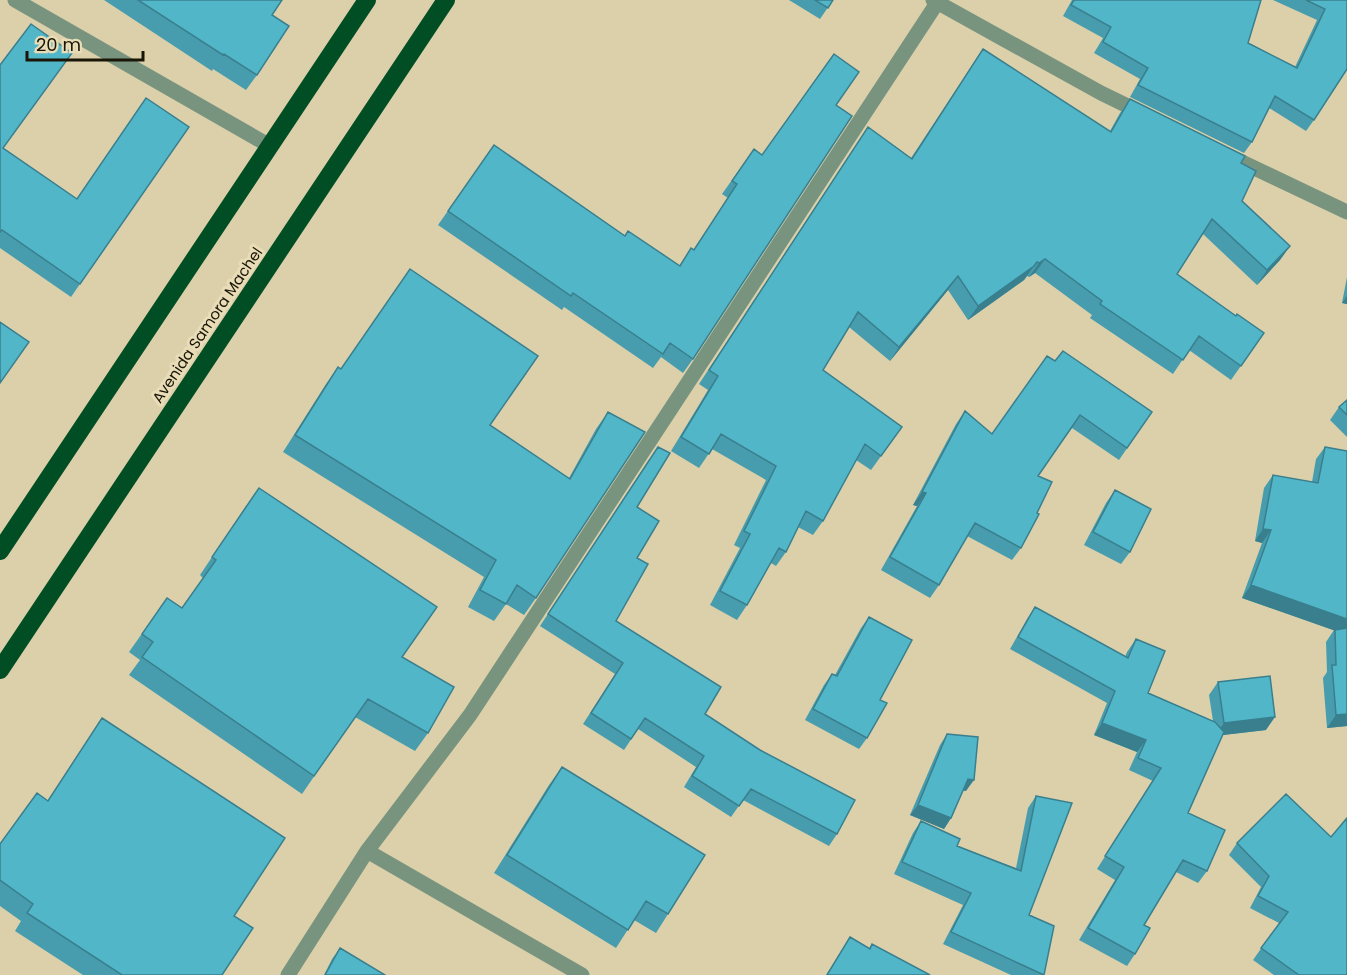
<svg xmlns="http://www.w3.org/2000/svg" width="1347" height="975" font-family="Poppins,sans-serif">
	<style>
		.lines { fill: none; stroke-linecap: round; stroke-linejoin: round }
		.street { stroke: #78947f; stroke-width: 15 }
		.highway { stroke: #014d24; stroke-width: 18 }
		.wall { fill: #479dad }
		.shaded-wall { fill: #397f8d }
		.building { fill: #52b6c9; stroke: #397f8d; stroke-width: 1.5 }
		.labels { text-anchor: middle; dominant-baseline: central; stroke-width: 6; stroke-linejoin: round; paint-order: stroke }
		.street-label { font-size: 15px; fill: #191507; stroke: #e9ddb8 }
	</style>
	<rect width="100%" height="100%" fill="#dcd0ab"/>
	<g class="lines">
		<path class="street" d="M15 0 270 146
			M933 0 1101 93 1144 114
			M1225 154 1347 212
			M367 851 582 975
			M288 975 367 851 470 715 937 3"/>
		<path class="highway" d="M0 551 367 0
			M0 670 446 0"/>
	</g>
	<path class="wall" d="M104 0H282L272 15 257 75 246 90 213 69 212 71Z
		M789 0H833L820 19Z
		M1072 0H1261L1248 43 1295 67 1317 20 1273 0H1347L1314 120 1306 131 1269 108 1252 142 1244 153 1130 97 1140 79 1094 53 1103 38 1063 16Z
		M983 49 1110 131 1120 113 1130 99 1241 163 1242 201 1290 246 1280 260 1257 285 1203 234 1177 274 1236 316 1264 333 1231 380 1189 350 1173 374 1090 318 1092 315 1035 273 1029 277 1027 276 1024 280 968 320 948 290 890 361 849 327 823 370 902 427 871 470 856 460 823 521 813 535 798 527 786 552 776 566 771 563 747 605 737 620 710 605 740 548 734 545 766 480 712 449 699 468 671 451 708 390 699 384 868 127 911 158Z
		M0 65 3 148 77 199 189 127 71 297 0 248Z
		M836 105 693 359 683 373 661 357 653 368 564 307 562 310 438 225 494 145 625 236 679 266 691 248 694 249 728 198 722 194 754 149 762 155Z
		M1347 277V304L1342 303Z
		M1055 361 1152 412 1119 460 1072 428 1038 476 1021 548 1012 560 967 536 939 585 930 598 881 570 917 506 913 505 956 424 965 411 992 434Z
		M338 367 341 369 490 425 569 478 596 429 608 412 536 598 524 615 506 604 494 621 468 607 484 577 283 452 326 384Z
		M1347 400V437L1330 420 1339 407Z
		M1325 447 1347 726 1327 728 1323 678 1327 672 1326 642 1334 630 1242 598 1262 543 1255 541 1264 488 1273 475 1312 482 1316 459Z
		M650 458 637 507V558L616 621 705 714 837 834 829 846 743 800 731 817 684 787 696 767 638 729 624 750 583 724 615 674 540 626Z
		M1115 490 1130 552 1121 564 1084 545 1106 503Z
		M246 506 402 657 428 733 415 751 355 717 302 794 129 675 140 660 129 652 167 598 182 608 203 578 200 575Z
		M1035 607 1125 657 1127 652 1136 639 1148 693 1213 721 1209 695 1218 682 1266 730 1222 735 1188 813 1207 871 1198 883 1176 872 1144 925 1135 954 1127 966 1079 940 1115 880 1097 869 1153 781 1129 770 1137 752 1094 735 1107 703 1010 649 1027 619Z
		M869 617 880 700 867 738 859 749 805 720 824 685 832 674 835 675 861 628Z
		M102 718 234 916 222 975H83L15 931 21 921 0 906V844L48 800Z
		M947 734 966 791 963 790 951 818 944 829 910 815 940 745Z
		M562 767 668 914 656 933 634 920 616 948 494 873 549 785Z
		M1286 794 1347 975H1274L1253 960 1279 923 1250 908 1261 887 1229 855 1237 843Z
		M1036 796 1029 915 1044 975H1011L943 944 963 905 894 874 913 833 921 821 957 846 1016 868 1028 808Z
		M850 937 869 948 872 944 930 975H826Z
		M340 948 385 975H324L332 959Z"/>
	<path class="shaded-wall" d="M1290 246 1280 260 1257 285 1267 270Z
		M1045 259 1035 273 1029 277 1039 263Z
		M1034 266 1024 280 968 320 978 306Z
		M958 276 948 290 890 361 899 347Z
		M1347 296V304L1342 303Z
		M922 492 926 493 917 506 913 505Z
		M1263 529 1271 530 1262 543 1255 541Z
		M1251 585 1347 619V635L1242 598Z
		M1347 714V726L1327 728 1336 715Z
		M1275 717 1266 730 1215 736 1224 723Z
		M1102 723 1146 740 1137 752 1094 735Z
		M968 779 974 780 966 791 960 790Z
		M918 805 951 818 944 829 910 815Z"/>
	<path class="building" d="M138 0H282L272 15 289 26 257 75 224 54 223 55Z
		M815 0H833L828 8Z
		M1074 0H1261L1248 43 1297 68 1325 9 1306 0H1347V69L1314 120 1275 96 1252 142 1138 85 1148 68 1103 42 1111 27 1071 5Z
		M31 24 72 53 3 148 77 199 146 98 189 127 80 284 2 230 0 232V65Z
		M983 49 1111 132 1130 99 1245 156 1241 163 1256 171 1242 201 1290 246 1267 270 1212 219 1177 274 1236 316 1237 314 1264 333 1241 366 1199 336 1183 360 1100 304 1102 301 1045 259 1039 263 1037 262 1034 266 978 306 958 276 899 347 858 312 823 370 902 427 881 456 865 444 823 521 806 511 786 552 779 548 747 605 720 591 750 534 744 531 776 466 721 434 709 454 681 437 718 376 709 370 868 127 912 159Z
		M834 54 859 72 836 105 852 116 693 359 670 343 663 354 573 293 571 296 448 211 494 145 625 236 628 231 680 266 691 248 694 250 737 184 732 181 754 149 762 155Z
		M410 269 538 356 490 425 570 479 608 412 645 432 536 598 517 585 506 604 480 590 496 560 295 435 338 367 341 369Z
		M0 322 29 342 0 383Z
		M1063 351 1152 412 1127 448 1080 415 1038 476 1052 482 1037 513 1039 514 1021 548 975 523 939 585 890 557 926 493 922 492 965 411 992 434 1047 356 1055 361Z
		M1347 400V415L1339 407Z
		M658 447 670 453 637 507 659 521 637 558 648 564 616 621 721 687 705 714 760 750 855 800 837 834 751 789 739 806 692 776 704 756 645 718 631 739 591 713 623 663 548 614Z
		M1325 447 1347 451V619L1251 585 1271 530 1263 529 1273 475 1318 483Z
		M259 488 437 607 402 657 454 687 428 733 368 699 314 776 142 657 153 642 142 634 167 598 182 608 216 560 212 557Z
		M1115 490 1151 509 1130 552 1093 532Z
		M1035 607 1128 658 1136 639 1165 651 1148 693 1215 722 1224 732 1188 813 1225 830 1207 871 1183 860 1144 925 1150 928 1135 954 1088 928 1124 867 1105 856 1161 768 1138 758 1146 740 1102 723 1115 691 1018 637Z
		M869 617 912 640 880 700 887 703 867 738 813 709 832 674 837 676Z
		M1347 628V714L1336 715 1332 665H1336L1335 630Z
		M1270 676 1275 717 1224 723 1218 682Z
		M102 718 285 838 234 916 253 928 222 975H122L27 913 33 904 0 880V844L37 793 48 801Z
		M947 734 978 737 974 780 968 779 951 818 918 805Z
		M562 767 705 855 668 914 646 901 628 930 507 855Z
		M1286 794 1331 837 1347 818V975H1299L1261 948 1288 912 1258 896 1269 876 1237 843Z
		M1036 796 1072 803 1029 915 1054 926 1044 975 951 932 971 893 902 862 921 821 960 839 957 846 1021 871Z
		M850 937 870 949 872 944 930 975H827Z
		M340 948 385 975H325Z"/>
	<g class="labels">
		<g class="street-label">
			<text transform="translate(207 325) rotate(-56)">Avenida Samora Machel</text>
		</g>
	</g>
	<path d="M27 51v9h116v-9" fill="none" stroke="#191507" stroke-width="3"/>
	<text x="36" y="51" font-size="18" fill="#191507" stroke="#e9ddb8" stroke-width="4.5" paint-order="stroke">20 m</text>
</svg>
